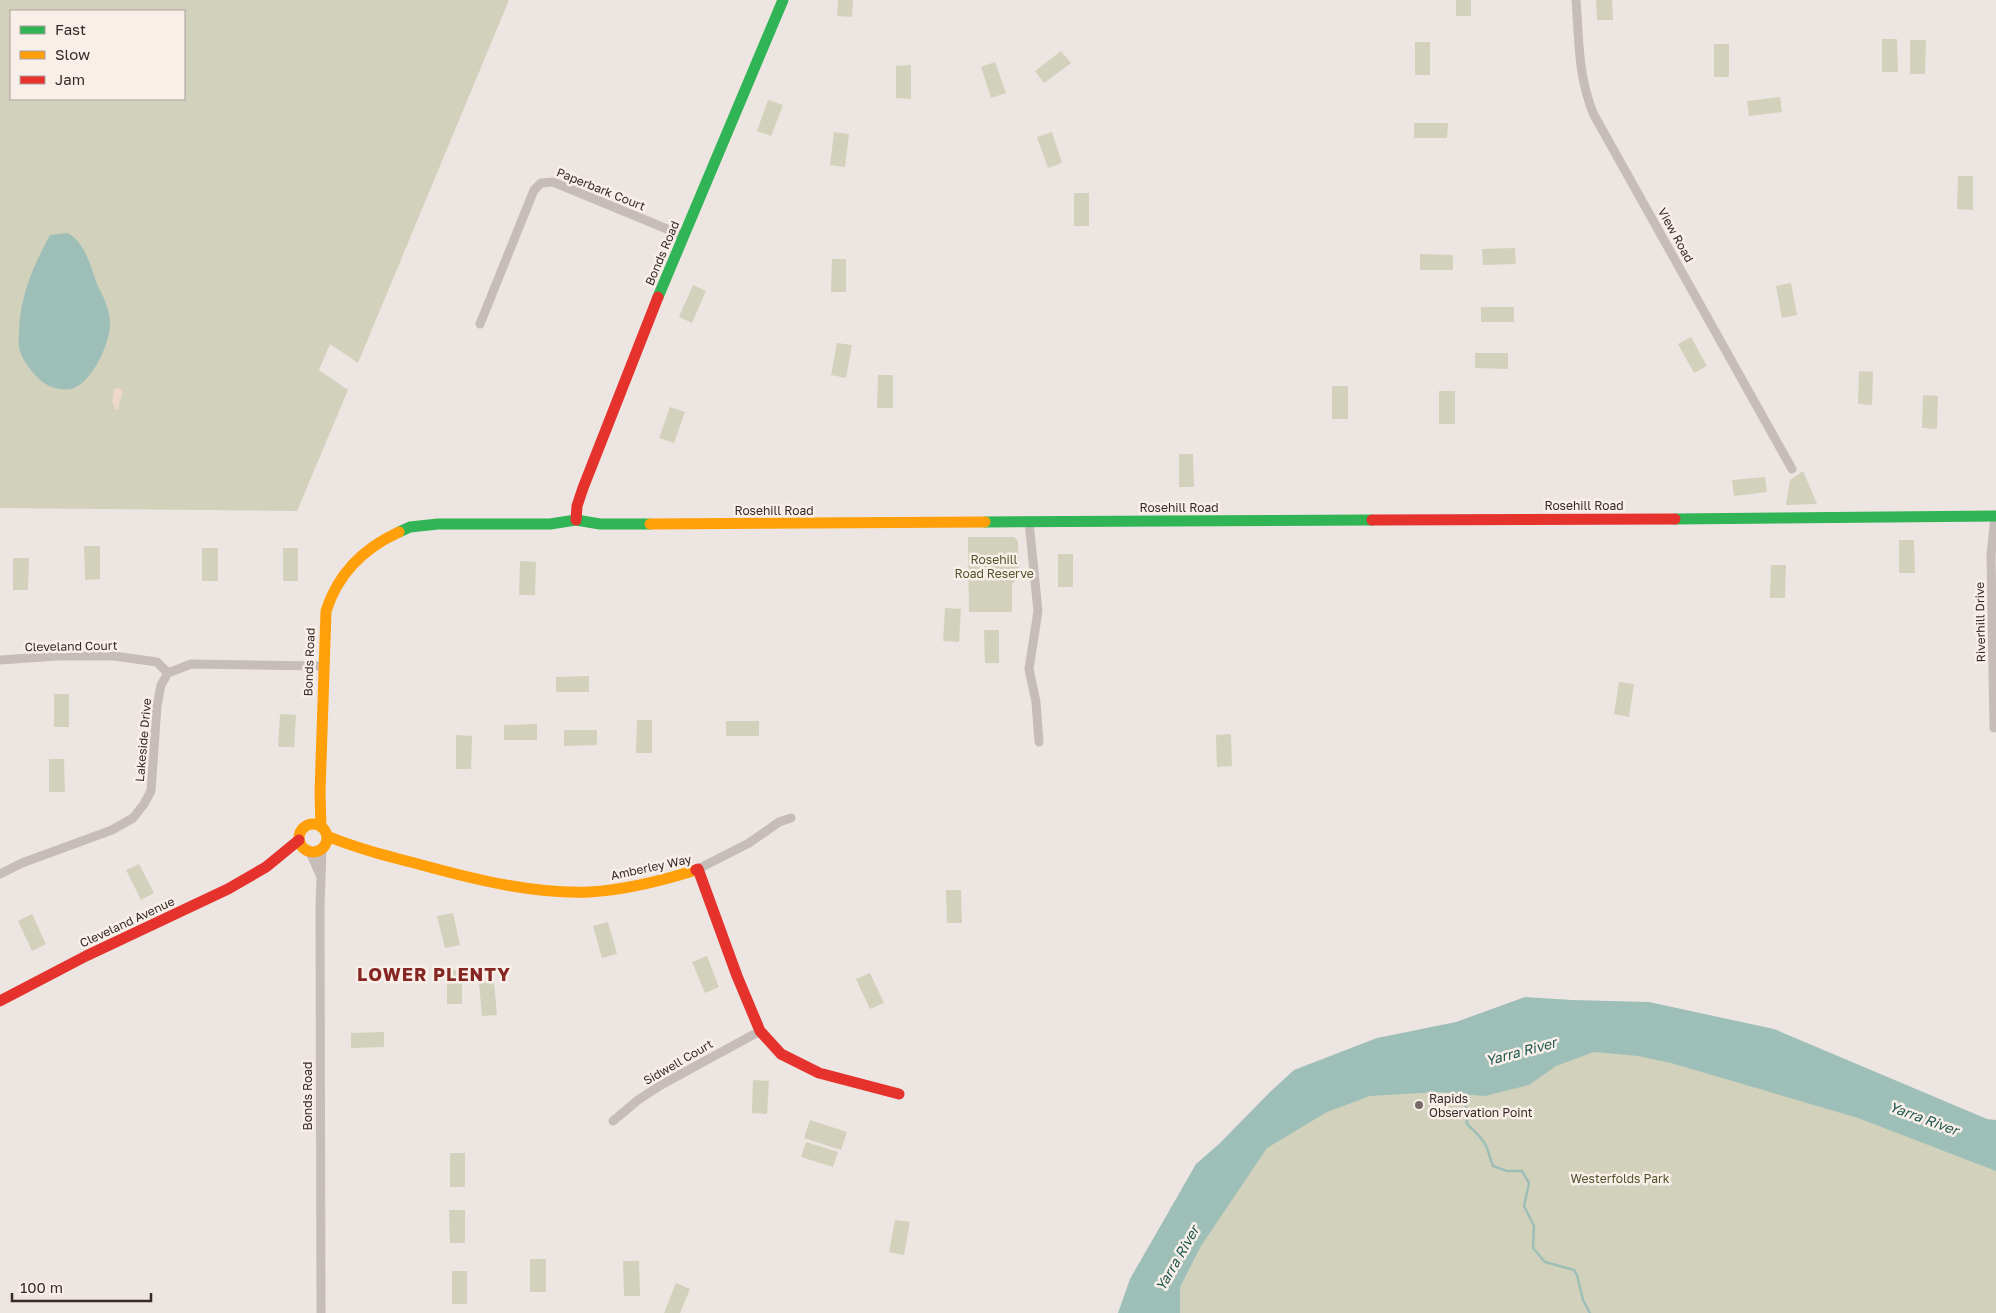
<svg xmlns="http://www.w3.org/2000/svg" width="1996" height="1313" font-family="'Golos Text',sans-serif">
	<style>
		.green { fill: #d2d1bb; fill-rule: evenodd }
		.sand { fill: #edd8c8 }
		.water { fill: #9ebfb8 }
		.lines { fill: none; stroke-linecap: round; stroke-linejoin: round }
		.stream { stroke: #9ebfb8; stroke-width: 2.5 }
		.street { stroke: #c6bdba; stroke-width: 9 }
		.fast { stroke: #30b455; stroke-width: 11 }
		.slow { stroke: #ff9f0a; stroke-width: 11 }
		.jam { stroke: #e5322d; stroke-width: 11 }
		.poi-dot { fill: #776b69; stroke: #f9efe9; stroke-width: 2 }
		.labels { text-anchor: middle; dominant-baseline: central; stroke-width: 5; stroke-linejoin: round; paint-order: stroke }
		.street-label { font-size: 12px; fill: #372a28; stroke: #f9efe9 }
		.park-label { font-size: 12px; fill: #4e552c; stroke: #f9efe9 }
		.poi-label { font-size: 12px; fill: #372a28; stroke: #f9efe9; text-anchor: start }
		.water-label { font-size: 14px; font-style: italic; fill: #1e5850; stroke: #f9efe9 }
		.district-label { font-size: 18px; font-weight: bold; letter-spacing: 1px; fill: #852622; stroke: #f9efe9 }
	</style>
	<rect width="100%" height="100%" fill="#ede5e1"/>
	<path class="green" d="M0 0H509L358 363 330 344 319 370 348 390 297 511 0 508ZM11 11H184V99H11Z
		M838 0H853L852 17 837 16Z
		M1456 0H1471V16H1456Z
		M1596 0H1612L1613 20H1597Z
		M1882 39H1897L1898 72H1882Z
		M1910 40H1926L1925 74H1910Z
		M1415 42H1430V75H1415Z
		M1714 44H1729V77H1714Z
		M1061 51 1071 63 1044 83 1035 71Z
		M995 62 1006 93 991 98 981 67Z
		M911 65V99L896 98V66Z
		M1780 97 1782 112 1749 116 1747 101Z
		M768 100 783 105 771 136 757 131Z
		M1414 123H1448L1447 138H1414Z
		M834 132 849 134 845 167 830 165Z
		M1052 132 1062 163 1048 168 1037 137Z
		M1958 176H1973V210L1957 209Z
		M1074 193H1089V226H1074Z
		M1515 248 1516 264 1483 265 1482 249Z
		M1420 254 1453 255V270H1420Z
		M832 259H846V292H831Z
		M1791 283 1797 315 1782 318 1776 286Z
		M693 285 706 291 692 323 679 317Z
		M1481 307H1514V322H1481Z
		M1691 337 1707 366 1694 373 1678 344Z
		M837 343 852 345 846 378 831 375Z
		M1475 353H1508V369L1475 368Z
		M1859 371 1873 372 1872 405 1858 404Z
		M878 375H893V408H877Z
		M1332 386H1348V419H1332Z
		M1439 391H1455V424H1439Z
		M1923 395 1938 396 1937 429 1922 428Z
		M670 407 685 412 674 443 659 438Z
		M1179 454H1193L1194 487H1179Z
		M1803 471 1817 504 1786 505 1790 480Z
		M1765 477 1767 492 1734 496 1732 480Z
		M968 537H1014L1018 541 1019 577 1012 584V612H969Z
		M1899 540H1914L1915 573H1899Z
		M84 546H100V579L85 580Z
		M202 548H218V581H202Z
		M283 548H298V581H283Z
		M1058 554H1073V587H1058Z
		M13 558H29L28 590H13Z
		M520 561 536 562 535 595H519Z
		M1771 565H1786L1785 598H1770Z
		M945 608 961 609 959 642 943 641Z
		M984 630H999V663H985Z
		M589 676V692H556V677Z
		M1619 682 1634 684 1629 717 1614 714Z
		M54 694H69V727H54Z
		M280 714 296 715 294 747H278Z
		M637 720H652V753H636Z
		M726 721H759V736H726Z
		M537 724V740H504V725Z
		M564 730H597V745L564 746Z
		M1231 734 1232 766 1217 767 1216 735Z
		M456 735 472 736 471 769H456Z
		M49 759H64L65 792H49Z
		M139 864 154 893 141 900 126 870Z
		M946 890H961L962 923H947Z
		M453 913 460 945 445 948 437 916Z
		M32 914 46 944 32 951 18 921Z
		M608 922 617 954 602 958 593 926Z
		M707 956 719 987 705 993 692 962Z
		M447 970H462V1004H447Z
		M870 973 884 1003 870 1009 856 979Z
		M494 982 497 1015 482 1016 479 983Z
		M384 1032V1047L351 1048V1033Z
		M1584 1040 1716 1057 1996 1170V1313H1163L1217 1189 1305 1106Z
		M753 1080 769 1081 767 1114 752 1113Z
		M810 1120 847 1132 841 1150 804 1138Z
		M806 1142 838 1152 833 1167 801 1157Z
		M450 1153H465V1187H450Z
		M449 1210H465V1243H450Z
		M895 1220 910 1222 904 1255 889 1252Z
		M530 1259H546V1292H530Z
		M623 1261H639L640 1296H624Z
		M452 1271H467V1304H452Z
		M676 1283 690 1289 680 1313H664Z"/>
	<path class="sand" d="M117 388 121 389 123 393 119 403V409L116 410 112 402 114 389Z"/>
	<path class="water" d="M67 233C84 240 91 267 97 284 102 294 109 308 110 320 112 340 92 384 71 389 58 391 45 386 36 376 29 368 21 358 19 347 18 342 19 337 19 332 20 296 33 266 50 235Z
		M1525 997 1572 1000 1649 1002 1774 1029 1987 1119 1996 1120V1171L1858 1118 1671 1063 1638 1056 1594 1052 1556 1066 1529 1085 1485 1096 1438 1092 1370 1096 1327 1112 1267 1148 1201 1246 1180 1287V1313H1118L1130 1279 1196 1164 1219 1144 1270 1092 1294 1070 1377 1038 1456 1022Z"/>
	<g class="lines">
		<path class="stream" d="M1465 1093 1467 1124C1474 1131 1482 1137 1486 1146 1489 1152 1490 1159 1493 1166L1507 1171H1522L1529 1183 1524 1206 1534 1226 1533 1248 1545 1262 1574 1270 1577 1275 1583 1300 1590 1313"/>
		<path class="street" d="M1576 0C1579 39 1578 78 1594 115L1792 469
			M480 324 534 190 541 183 553 182 684 236
			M1029 522 1038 611 1029 669 1036 702 1039 742
			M0 660 57 656H114L157 662 168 673
			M1994 728 1991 555 1995 516
			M310 852 320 875
			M698 869 749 843 779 822 791 818
			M0 874 22 863 112 830 133 818 144 804 151 791 157 706 161 685 168 673 191 664 322 666
			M613 1121 638 1100 661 1085 760 1031
			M321 1313 320 907 322 848"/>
		<path class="fast" d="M658 297 783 0
			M1675 519 1996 516
			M985 522 1372 520
			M399 532 410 527 438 524H550L576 520 600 524H650"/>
		<path class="slow" d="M650 524 985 522
			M299 838a14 14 0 1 1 28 0a14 14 0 1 1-28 0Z
			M321 827 320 793 326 611C338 573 364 548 399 532
			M327 836C356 848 387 856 418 864 473 879 531 894 589 892 626 890 661 881 696 870"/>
		<path class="jam" d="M576 520 577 506 583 488 658 297
			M1372 520 1675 519
			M696 870 698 869 737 976 760 1031 781 1054 819 1073 899 1094
			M0 1001 86 956 228 889 266 867 299 840"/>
	</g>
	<circle class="poi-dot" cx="1419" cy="1105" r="5"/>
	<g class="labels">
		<g class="street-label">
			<text transform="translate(601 189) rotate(22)">Paperbark Court</text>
			<text transform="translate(1676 235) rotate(61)">View Road</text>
			<text transform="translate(662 253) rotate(-67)">Bonds Road</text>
			<text x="1584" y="505">Rosehill Road</text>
			<text x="1179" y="507">Rosehill Road</text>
			<text x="774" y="510">Rosehill Road</text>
			<text transform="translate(1980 622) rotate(-91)">Riverhill Drive</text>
			<text transform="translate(71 646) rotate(-1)">Cleveland Court</text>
			<text transform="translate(309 662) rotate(-88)">Bonds Road</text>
			<text transform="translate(143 740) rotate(-85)">Lakeside Drive</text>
			<text transform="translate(651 867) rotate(-12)">Amberley Way</text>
			<text transform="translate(127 922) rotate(-25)">Cleveland Avenue</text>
			<text transform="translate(678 1062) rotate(-30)">Sidwell Court</text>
			<text transform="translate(307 1096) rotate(-90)">Bonds Road</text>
		</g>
		<g class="park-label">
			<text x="994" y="559">Rosehill<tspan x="994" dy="14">Road Reserve</tspan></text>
			<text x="1620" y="1178">Westerfolds Park</text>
		</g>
		<g class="poi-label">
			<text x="1429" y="1098">Rapids<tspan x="1429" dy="14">Observation Point</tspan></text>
		</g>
		<g class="water-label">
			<text transform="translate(1521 1051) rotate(-15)">Yarra River</text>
			<text transform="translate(1924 1118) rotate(20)">Yarra River</text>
			<text transform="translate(1177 1258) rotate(-60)">Yarra River</text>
		</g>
		<g class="district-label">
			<text x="434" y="974">LOWER PLENTY</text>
		</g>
	</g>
	<rect x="10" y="10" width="175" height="90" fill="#f9efe9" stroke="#aba09c"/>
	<rect x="20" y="26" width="25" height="8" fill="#30b455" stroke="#aba09c"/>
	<text x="55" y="35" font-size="15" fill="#372a28">Fast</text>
	<rect x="20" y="51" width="25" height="8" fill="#ff9f0a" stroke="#aba09c"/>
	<text x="55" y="60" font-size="15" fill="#372a28">Slow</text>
	<rect x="20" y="76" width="25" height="8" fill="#e5322d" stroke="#aba09c"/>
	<text x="55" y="85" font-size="15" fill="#372a28">Jam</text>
	<path d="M12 1293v8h139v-8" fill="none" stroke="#372a28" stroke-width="2.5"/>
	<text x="20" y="1293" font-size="15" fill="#372a28" stroke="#f9efe9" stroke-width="4" paint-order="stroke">100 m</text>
</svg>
